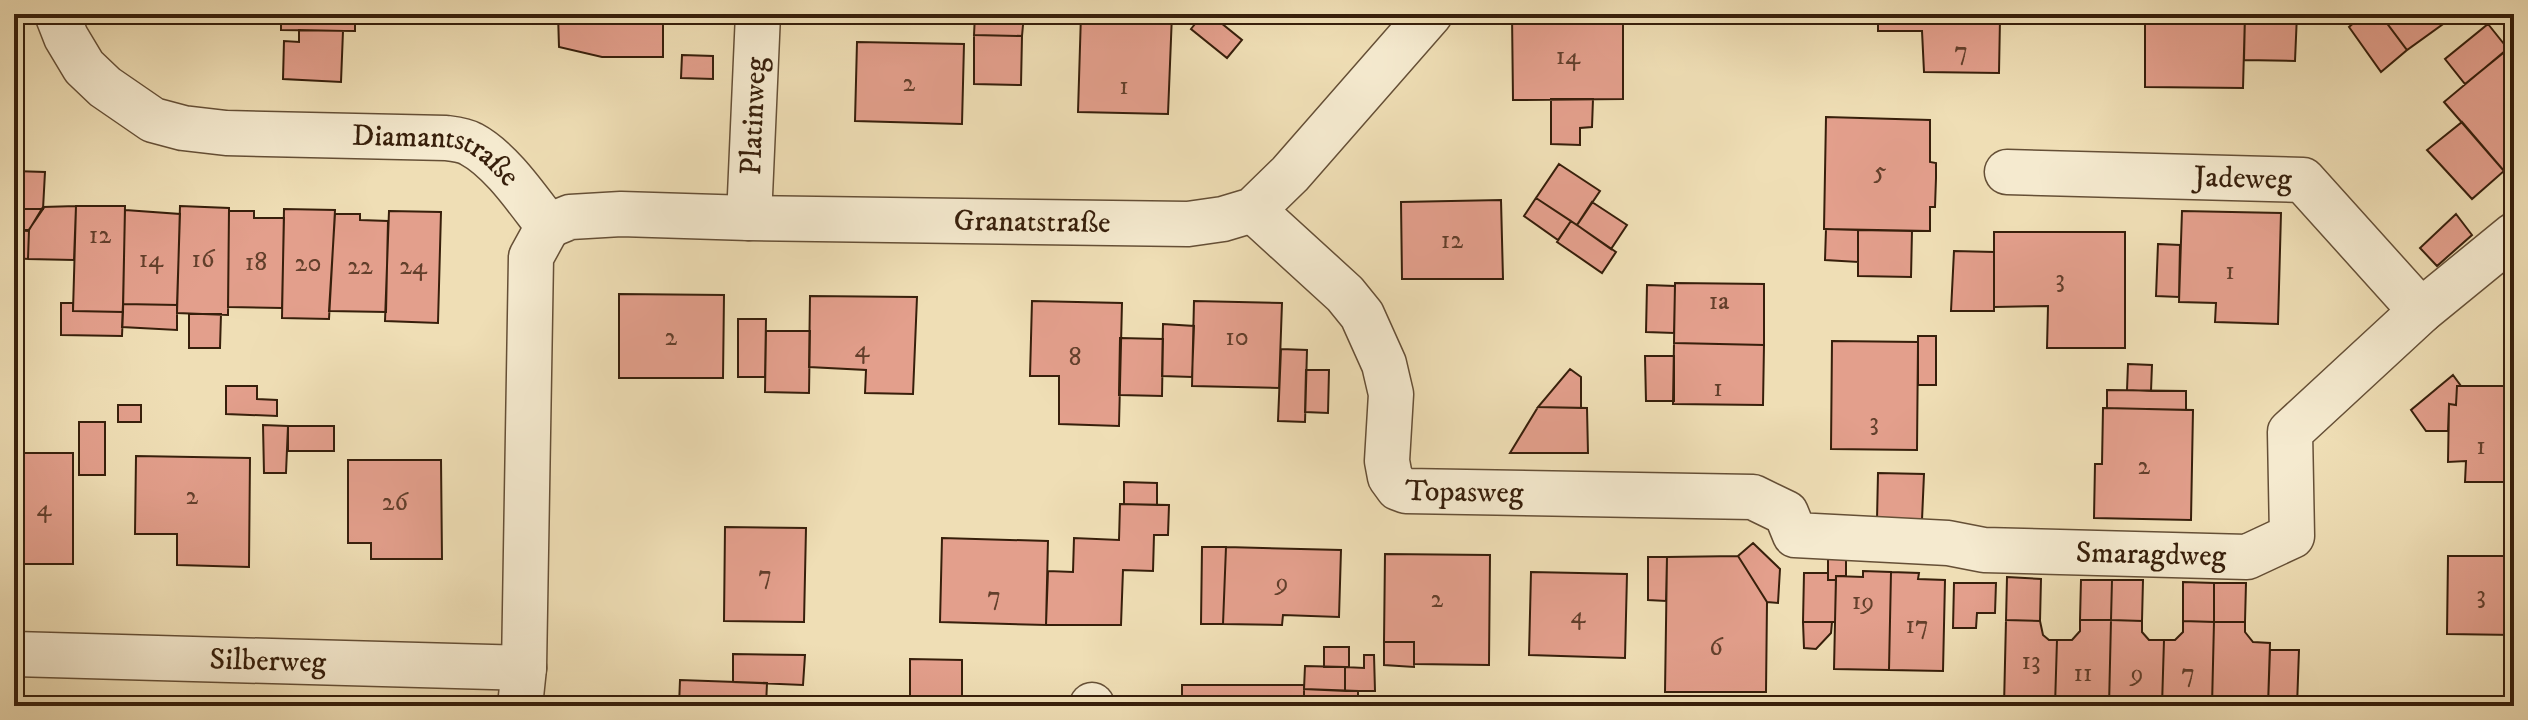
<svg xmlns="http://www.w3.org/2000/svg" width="2528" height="720" font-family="'IM FELL DW Pica',serif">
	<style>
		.building { fill: #e39f8c; stroke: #371f0b; stroke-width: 2 }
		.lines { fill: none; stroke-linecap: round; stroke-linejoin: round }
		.minor-casing { stroke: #654f36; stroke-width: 47 }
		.minor { stroke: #f5eacf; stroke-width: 44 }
		.labels { text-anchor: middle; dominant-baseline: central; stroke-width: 6; stroke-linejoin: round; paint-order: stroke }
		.number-label { font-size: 26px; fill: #623f2b }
		.street-label { font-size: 30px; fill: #371f0b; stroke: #f5eacf }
	</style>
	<rect width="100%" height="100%" fill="#efdeb5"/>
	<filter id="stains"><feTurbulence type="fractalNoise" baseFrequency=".0025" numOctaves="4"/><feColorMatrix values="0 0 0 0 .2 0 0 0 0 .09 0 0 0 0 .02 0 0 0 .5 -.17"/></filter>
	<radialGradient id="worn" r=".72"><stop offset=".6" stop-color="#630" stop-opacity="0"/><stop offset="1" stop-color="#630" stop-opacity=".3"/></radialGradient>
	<path class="building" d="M281 14H355V31L281 30Z
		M558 14H663V57H602L559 47Z
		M975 14H1024L1022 36 974 35Z
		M1081 14H1172L1168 114 1078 112Z
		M1203 14H1210L1242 40 1227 58 1191 29Z
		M1512 14H1623V99L1513 100Z
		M1878 14H1993V19H2000L1999 73 1924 72 1922 31H1878Z
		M2145 14H2245L2243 88 2145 87Z
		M2245 14H2297L2295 61 2244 60Z
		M2364 14H2380L2407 50 2381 72 2349 27Z
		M2380 14H2457L2407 50Z
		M2488 24 2508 49 2465 84 2445 59Z
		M299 30 343 31 341 82 283 79 284 41 299 42Z
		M974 35 1022 36 1021 85 974 84Z
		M857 42 964 44 962 124 855 121Z
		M2512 45 2514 47V162L2504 171 2444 102Z
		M682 55 713 56V79L681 78Z
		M1551 99H1593L1592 127 1580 128V145L1551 144Z
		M1826 117 1930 120V162L1936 163V178L1935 207H1930V231L1824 229Z
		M2462 122 2504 171 2472 199 2427 150Z
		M1559 164 1600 191 1577 225 1536 198Z
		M14 171 45 172 43 209H14Z
		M1536 198 1571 221 1558 240 1524 216Z
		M1501 200 1503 279H1402L1401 202Z
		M1592 202 1627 225 1611 249 1577 225Z
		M76 206 74 260 28 259 29 230 43 207Z
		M76 206H125L123 312 73 311Z
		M180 206 229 208 228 315 177 313Z
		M14 209H43L28 231 14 230Z
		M284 209 335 210 329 319 282 318Z
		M125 210 180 214 177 305 123 304Z
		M229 211H254V218H284L282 308 228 307Z
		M389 211 441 212 438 323 385 321Z
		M2182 211 2281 213 2278 324 2215 322 2216 303 2179 302Z
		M335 214H360V220L388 221 386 312 329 311Z
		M2456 214 2472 235 2437 266 2420 248Z
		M1571 221 1616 252 1602 273 1557 242Z
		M1826 229 1858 230V262L1825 260Z
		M14 230H29L28 259 14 258Z
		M1858 230 1912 231 1911 277 1858 276Z
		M1994 232H2125V348H2047L2048 306 1994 307Z
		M2158 244 2180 245 2179 297 2156 296Z
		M1954 251 1994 252V311H1951Z
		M1675 283 1764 284V345L1674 343Z
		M1647 285 1675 286 1674 333 1646 332Z
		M619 294 724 295 723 378H619Z
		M810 296 917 297 913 394 865 393 866 370 809 367Z
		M1032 301 1122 303 1119 426 1059 424V376H1030Z
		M1194 301 1282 303 1279 388 1192 386Z
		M61 303H73V311L123 312 122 336 61 335Z
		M123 304 177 305V330L122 327Z
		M189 314H221L220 348H189Z
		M738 319H766L765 377H738Z
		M1163 324 1194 326 1192 377 1162 376Z
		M766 331H810L809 393 765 392Z
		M1918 336H1936V385H1918Z
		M1120 338 1163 339 1162 396 1119 395Z
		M1832 341 1918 342 1917 450 1831 449Z
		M1674 343 1764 345 1763 405 1673 404Z
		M1281 349 1307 350 1305 422 1278 421Z
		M1645 356H1674V401H1646Z
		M2128 364 2152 365 2151 391 2127 390Z
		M1570 369 1581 377V408L1538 407Z
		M1306 370H1329L1328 413 1305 412Z
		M2453 375 2461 386H2457L2456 405 2449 404 2448 431H2426L2411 410Z
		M226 386H257V399L277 400V416L226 414Z
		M2457 386H2514V482H2465L2466 461 2448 462 2449 404 2456 405Z
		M2107 390 2186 391V410L2107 408Z
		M118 405H141V422H118Z
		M1538 407 1587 408 1588 453H1510Z
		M2103 408 2193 410 2191 520 2094 518 2095 464H2102Z
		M79 422H105V475H79Z
		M263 425 288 426 286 473H264Z
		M288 426H334V451H288Z
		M14 453H73V564H14Z
		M136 456 250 458 249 567 177 565V534H135Z
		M348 460H441L442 559H371V543H348Z
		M1878 473 1924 474 1922 520H1877Z
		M1124 482 1157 483V505L1124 504Z
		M1120 504 1169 505 1168 535H1154L1153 571 1123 570 1121 625H1046L1048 571 1073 572 1074 538 1119 540Z
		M725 527 806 528 804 622 724 621Z
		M942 538 1048 541 1046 625 940 622Z
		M1753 543 1780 569 1778 603 1767 602 1738 556Z
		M1202 547H1226L1223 624H1201Z
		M1226 547 1341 550 1339 617 1283 615 1282 625 1223 624Z
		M1385 554 1490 555 1489 665 1414 664V642H1384Z
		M1738 556 1767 602 1766 692H1665L1667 557Z
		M2448 556H2514V635L2447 634Z
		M1648 557H1667L1666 601 1648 600Z
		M1828 558H1846V576H1836V580H1828Z
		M1863 571 1891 572 1889 670 1834 669 1836 576 1863 577Z
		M1531 572 1627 574 1625 658 1529 655Z
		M1891 572 1919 573 1918 579 1945 580 1943 671 1889 670Z
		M1804 573H1828V580H1836L1835 622H1803Z
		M2007 577 2041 579 2040 621 2006 620Z
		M2081 580H2112L2111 620H2080Z
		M2112 580H2143L2142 621 2111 620Z
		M2183 582 2214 583V622L2183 621Z
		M1954 583H1996L1995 613H1977L1976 628H1953Z
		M2214 583H2246L2245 622H2214Z
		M2006 620 2040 621 2043 635 2049 640H2057L2055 706H2004Z
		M2080 620H2111L2109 706H2055L2057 640H2072L2080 631Z
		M2111 620 2142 621V632L2149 640H2164L2162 706H2109Z
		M2183 621 2214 622 2212 706H2162L2164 640H2175L2183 632Z
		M1803 622H1832L1831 633 1816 649 1804 648Z
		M2214 622H2245V632L2253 642 2270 643 2268 706H2212Z
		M1384 642H1414V667L1384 665Z
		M1324 647H1349V667H1324Z
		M2270 650H2299L2297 706H2268Z
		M733 654 805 655 803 685 733 682Z
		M1364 655H1374L1375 691H1345V667L1364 668Z
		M910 659 962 660V706H910Z
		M1305 666 1345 667V691L1304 689Z
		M680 680 767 683 766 706H679Z
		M1182 685H1304V706H1182Z
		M1304 689 1358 691V706H1304Z"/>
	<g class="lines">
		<defs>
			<g id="minor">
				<path id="s1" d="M57 14 66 37 84 67 105 87 153 120 183 128 226 133 446 138C454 139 464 140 471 144 501 160 527 199 548 226L531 257 524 668 520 706"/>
				<path id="s2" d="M2007 172 2303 180 2421 311"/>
				<path id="s3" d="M1253 210 1345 294 1362 315 1384 364 1391 394 1387 461 1390 477 1398 488 1406 491 1753 497 1786 513 1795 535 1948 543 1984 550 2247 557 2292 536 2290 432 2421 311 2514 235"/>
				<path id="s4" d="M749 218 758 14"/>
				<path id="s5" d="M548 226 570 217 621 214 749 218 1188 224 1223 219 1253 210 1290 174 1430 14"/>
				<path id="s6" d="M14 654 524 668"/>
				<path d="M1092 706V705"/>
			</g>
		</defs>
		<use href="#minor" class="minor-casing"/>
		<use href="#minor" class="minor"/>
	</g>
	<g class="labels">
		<g class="number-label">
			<text x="1961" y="51">7</text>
			<text x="1568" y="56">14</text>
			<text x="909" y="83">2</text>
			<text x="1124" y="86">1</text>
			<text x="1880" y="171">5</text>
			<text x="100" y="235">12</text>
			<text x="1452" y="240">12</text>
			<text x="151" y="259">14</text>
			<text x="203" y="259">16</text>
			<text x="256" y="262">18</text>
			<text x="308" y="263">20</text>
			<text x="360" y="266">22</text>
			<text x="413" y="266">24</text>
			<text x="2230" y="271">1</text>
			<text x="2060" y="279">3</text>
			<text x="1719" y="301">1a</text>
			<text x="671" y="337">2</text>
			<text x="1237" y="337">10</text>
			<text x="862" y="349">4</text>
			<text x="1075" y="357">8</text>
			<text x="1718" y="388">1</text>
			<text x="1874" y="422">3</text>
			<text x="2481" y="446">1</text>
			<text x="2144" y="466">2</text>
			<text x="192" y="496">2</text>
			<text x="395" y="502">26</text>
			<text x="44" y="508">4</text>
			<text x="765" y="575">7</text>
			<text x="1282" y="582">9</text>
			<text x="2481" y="595">3</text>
			<text x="994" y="596">7</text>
			<text x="1437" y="599">2</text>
			<text x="1863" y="601">19</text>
			<text x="1578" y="615">4</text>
			<text x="1917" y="625">17</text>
			<text x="1716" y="647">6</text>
			<text x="2031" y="661">13</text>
			<text x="2083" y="673">11</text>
			<text x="2137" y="673">9</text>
			<text x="2188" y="673">7</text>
		</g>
		<g class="street-label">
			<text stroke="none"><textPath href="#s4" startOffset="102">Platinweg</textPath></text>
			<text stroke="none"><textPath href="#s1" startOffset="436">Diamantstraße</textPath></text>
			<text stroke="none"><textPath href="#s2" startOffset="236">Jadeweg</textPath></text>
			<text stroke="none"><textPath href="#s5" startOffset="486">Granatstraße</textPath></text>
			<text stroke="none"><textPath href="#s3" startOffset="400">Topasweg</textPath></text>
			<text stroke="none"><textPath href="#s3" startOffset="1106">Smaragdweg</textPath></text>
			<text stroke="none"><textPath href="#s6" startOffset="254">Silberweg</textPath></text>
		</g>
	</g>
	<rect width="2528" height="720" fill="none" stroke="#efdeb5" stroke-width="48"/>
	<rect x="16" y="16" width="2496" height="688" fill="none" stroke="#371f0b" stroke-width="4"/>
	<rect x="24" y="24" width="2480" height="672" fill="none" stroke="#371f0b" stroke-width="2"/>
	<rect width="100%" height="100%" filter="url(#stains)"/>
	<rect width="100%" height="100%" fill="url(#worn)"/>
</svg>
